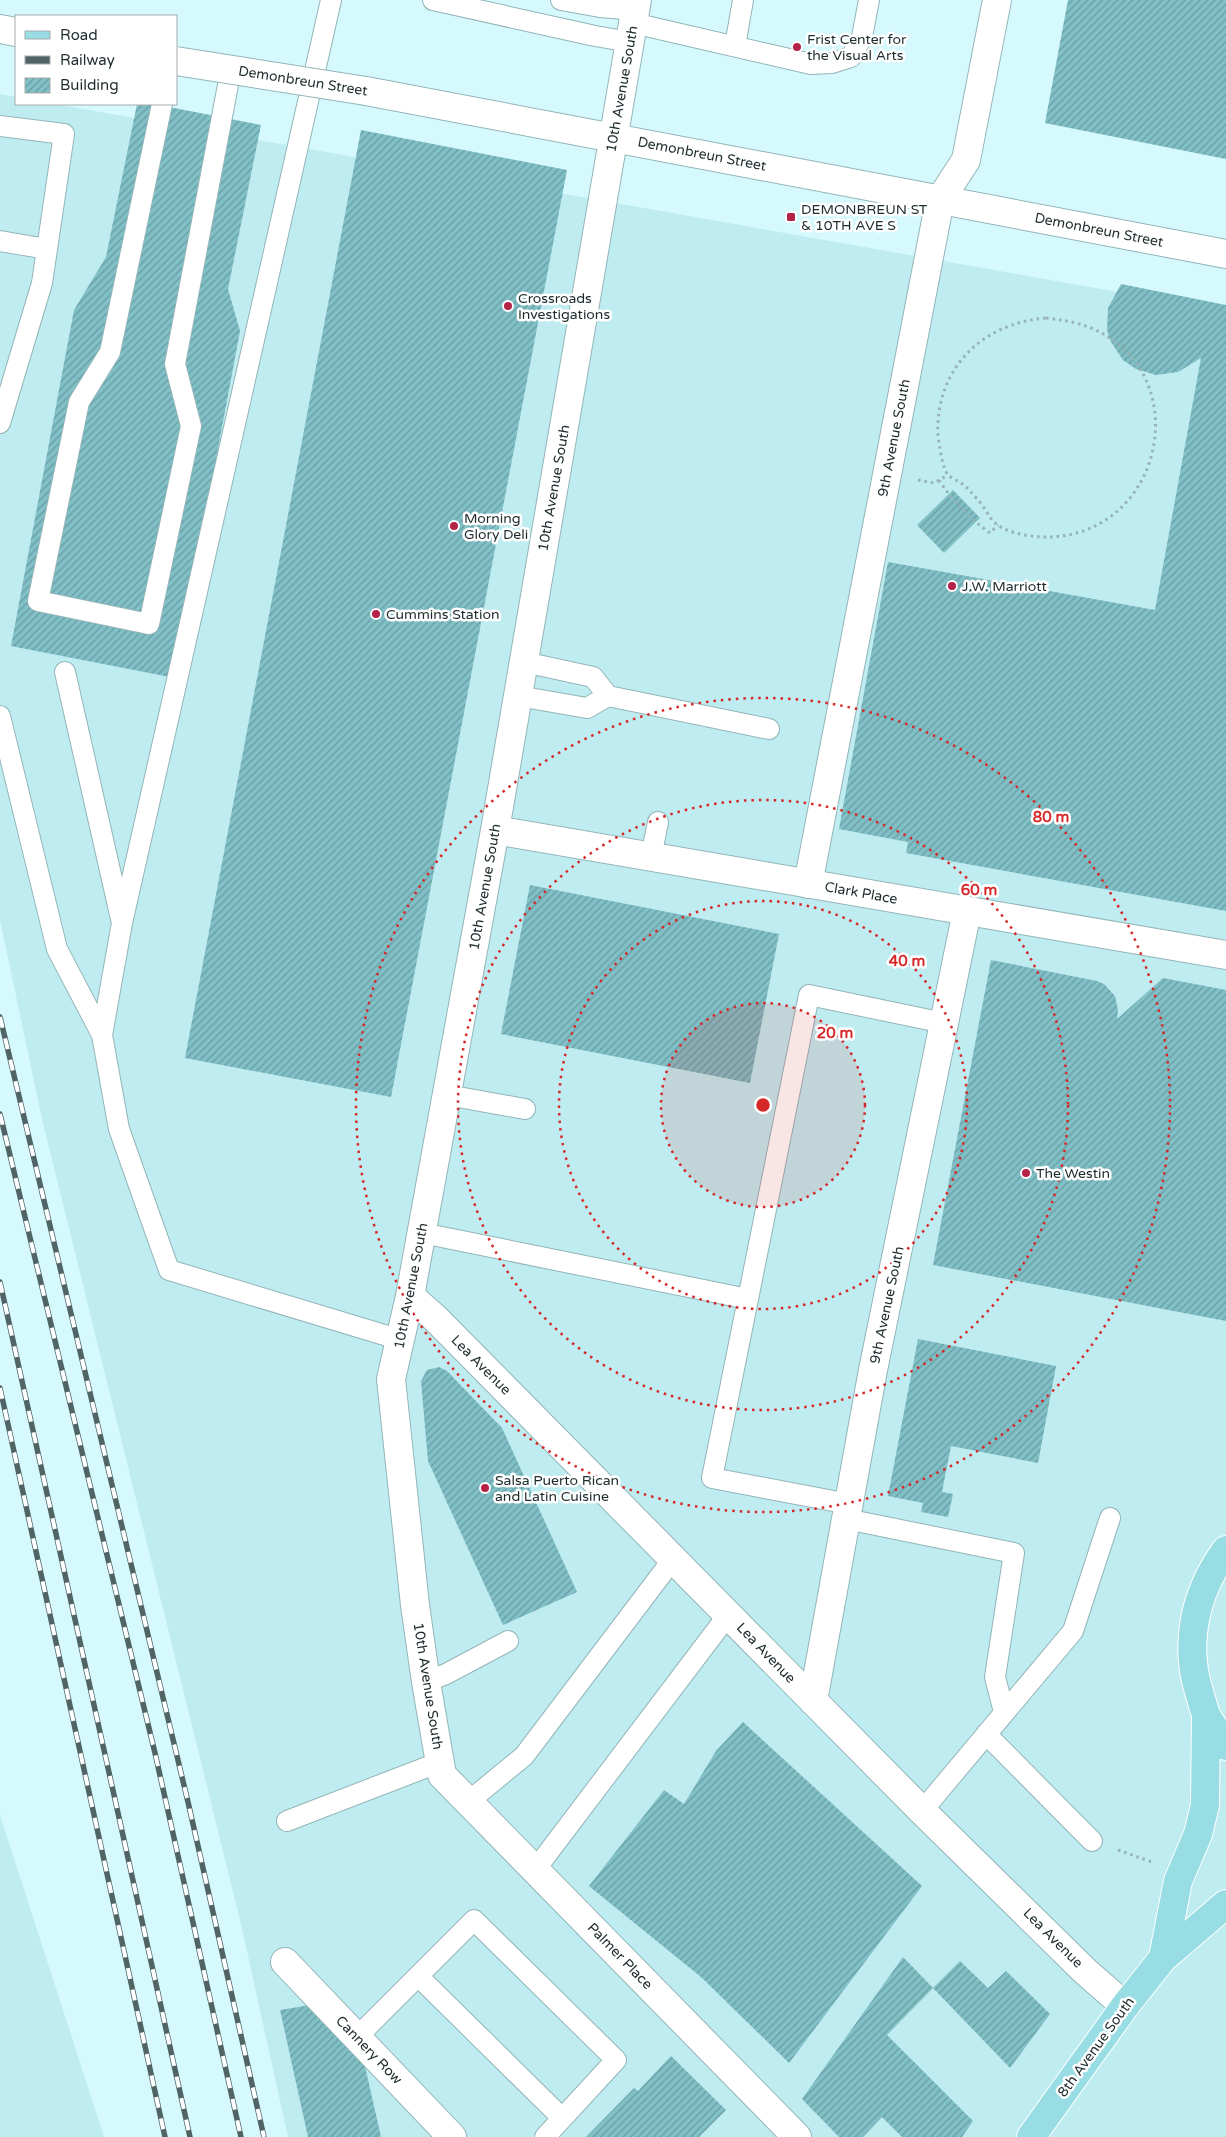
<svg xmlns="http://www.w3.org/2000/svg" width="1226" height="2137" font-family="'Varela Round',sans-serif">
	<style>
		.built { fill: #bfecf0 }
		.building { fill: url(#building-hatch) }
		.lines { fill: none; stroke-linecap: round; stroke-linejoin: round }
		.lane-casing { stroke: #93b5b8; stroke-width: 22 }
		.street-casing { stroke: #93b5b8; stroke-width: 30 }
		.secondary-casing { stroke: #93b5b8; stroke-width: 30 }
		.primary-casing { stroke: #fff; stroke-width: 30 }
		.path { stroke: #96b2b4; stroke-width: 3; stroke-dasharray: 2.5 4; stroke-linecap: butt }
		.lane { stroke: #fff; stroke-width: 20 }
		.street { stroke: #fff; stroke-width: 28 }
		.secondary { stroke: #fff; stroke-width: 28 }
		.primary { stroke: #97dde3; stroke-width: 28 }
		.rail-casing { stroke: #506465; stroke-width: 5.5 }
		.rail { stroke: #fff; stroke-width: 4; stroke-dasharray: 11; stroke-linecap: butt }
		.secondary-bridge-casing { stroke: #93b5b8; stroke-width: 30; stroke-linecap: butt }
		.secondary-bridge { stroke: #fff; stroke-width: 28 }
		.ring { fill: none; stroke: #d62828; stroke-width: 2.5; stroke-dasharray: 2.5 5 }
		.poi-dot { fill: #b42248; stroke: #fff; stroke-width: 2 }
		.labels { text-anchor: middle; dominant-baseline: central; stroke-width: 5; stroke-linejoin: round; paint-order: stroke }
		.poi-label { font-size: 14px; fill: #1e2c2d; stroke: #fff; text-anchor: start }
		.street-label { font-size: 14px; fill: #1e2c2d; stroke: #fff }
		.centre { fill: #d62828; stroke: #fff; stroke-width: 2.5 }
		.ring-label { font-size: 15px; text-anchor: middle; font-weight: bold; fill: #d62828; stroke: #fff; stroke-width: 5; stroke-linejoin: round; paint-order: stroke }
	</style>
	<defs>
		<pattern id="building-hatch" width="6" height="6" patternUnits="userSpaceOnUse" patternTransform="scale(1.25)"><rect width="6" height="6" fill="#80c0c6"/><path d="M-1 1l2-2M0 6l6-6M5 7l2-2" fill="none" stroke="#689ca1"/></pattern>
	</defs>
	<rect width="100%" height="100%" fill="#d5f9fc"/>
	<path class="built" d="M0 94 16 97V104H55L1226 311V2137H288L241 1924 42 1119 0 920Z
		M0 1815 104 2137H0Z"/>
	<path class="building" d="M1068 0H1226V159L1045 123Z
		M137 104H154L261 125 228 289 240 331 175 678 11 646 74 310 106 257Z
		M361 130 567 170 391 1097 185 1058Z
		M1121 284 1226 305V911L906 853 908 842 839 829 888 562 1155 610 1201 358 1178 372 1156 375 1136 369 1123 360 1111 342 1107 330 1108 308Z
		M953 490 980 518 944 553 917 525Z
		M530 885 779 934 750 1083 501 1034Z
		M991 960 1097 981 1104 984 1115 996 1118 1010 1117 1019 1163 978 1226 990V1321L933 1265Z
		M918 1339 1056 1366 1038 1463 951 1446 942 1492 953 1494 948 1517 921 1512 923 1503 888 1496Z
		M439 1367 447 1371 502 1428 577 1592 503 1625 428 1461 421 1381 427 1370Z
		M743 1722 922 1886 789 2063 701 1977 589 1886 664 1790 684 1804 716 1751Z
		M903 1957 933 1988 887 2035 973 2121 962 2137H902L882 2117 863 2137H839L802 2099Z
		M960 1961 988 1988 1006 1971 1050 2014 1010 2068 933 1988Z
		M316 2004 362 2053 381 2137H308L280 2010Z
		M671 2056 726 2110 699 2137H586L634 2088 638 2091Z"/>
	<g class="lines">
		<defs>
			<path id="lane" d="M331 0 122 923 102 1035 119 1129 169 1270 401 1340
				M433 0 595 36 630 42
				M561 0 600 7 636 10
				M633 23 811 64 832 63 851 57 862 37 869 0
				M735 46 743 0
				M162 104 110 352 79 402 38 601 149 624 191 426 175 364 231 69
				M0 126 64 134 42 283 0 423
				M0 241 47 249
				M524 662 593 677 608 696 769 729
				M65 672 121 919
				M518 696 587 708 608 696
				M0 716 57 949 102 1035
				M651 857 658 822
				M447 1095 525 1109
				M422 1233 748 1299 809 995 944 1023
				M748 1299 712 1478 849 1504
				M846 1519 1014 1553 995 1677 1004 1712
				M426 1682 446 1674 508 1641
				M986 1734 1092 1841
				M468 1802 524 1756 673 1559
				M922 1811 1073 1631 1110 1518
				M287 1821 440 1762
				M535 1870 728 1615
				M418 1976 562 2118
				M357 2037 474 1920 616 2060 545 2137"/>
			<path id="street" d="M637 0 495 830 410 1296 391 1379 415 1605 426 1682 442 1775 797 2137
				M495 830 1226 955
				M808 884 940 200 966 160 997 0
				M410 1296 436 1319 922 1811 1086 1972 1125 2006
				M813 1701 873 1370 967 911
				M285 1962 452 2137"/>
			<path id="secondary" d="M0 29 16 32
				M366 91 1226 254"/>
			<path id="primary" d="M1226 1550C1195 1592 1183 1644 1200 1695 1202 1702 1204 1710 1207 1717 1213 1727 1220 1736 1226 1746
				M1163 1958 1178 1881 1198 1834 1205 1805 1206 1715
				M1031 2137 1125 2006 1163 1958 1226 1904"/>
		</defs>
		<use href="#lane" class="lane-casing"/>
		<use href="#street" class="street-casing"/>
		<use href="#secondary" class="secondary-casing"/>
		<use href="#primary" class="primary-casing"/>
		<path class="path" d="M1046 318C1062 320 1076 322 1091 328 1197 372 1165 534 1049 537 1032 537 1004 534 992 520 987 513 983 505 977 499 972 493 967 487 961 483 957 480 951 478 948 475 942 468 939 443 938 435 935 369 982 323 1046 318Z
			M918 480 934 483 948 475
			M939 480C953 502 969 518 990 533L998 525
			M1118 1850 1152 1862"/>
		<use href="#lane" class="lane"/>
		<use href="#street" class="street"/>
		<use href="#secondary" class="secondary"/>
		<use href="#primary" class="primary"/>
		<defs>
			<path id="rail" d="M0 1017 188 1802 264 2137
				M0 1114 155 1753 241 2137
				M0 1282 190 2137
				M0 1388 165 2137"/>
		</defs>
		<use href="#rail" class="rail-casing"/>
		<use href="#rail" class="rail"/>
		<defs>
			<path id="secondary-bridge" d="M176 61 366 91"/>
		</defs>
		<use href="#secondary-bridge" class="secondary-bridge-casing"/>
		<use href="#secondary-bridge" class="secondary-bridge"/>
	</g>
	<circle cx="763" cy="1105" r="102" fill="#d62828" fill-opacity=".12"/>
	<g class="ring">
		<circle cx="763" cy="1105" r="102"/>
		<circle cx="763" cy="1105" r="204"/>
		<circle cx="763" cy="1105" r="305"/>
		<circle cx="763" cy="1105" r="407"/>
	</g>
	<g class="poi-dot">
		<circle cx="797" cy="47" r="5"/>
		<rect x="786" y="212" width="10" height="10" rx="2.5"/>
		<circle cx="508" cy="306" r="5"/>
		<circle cx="454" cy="526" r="5"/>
		<circle cx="952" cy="586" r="5"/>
		<circle cx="376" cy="614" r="5"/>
		<circle cx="1026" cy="1173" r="5"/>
		<circle cx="485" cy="1488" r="5"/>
	</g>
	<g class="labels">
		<g class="poi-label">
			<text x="807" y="39">Frist Center for<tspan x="807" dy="16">the Visual Arts</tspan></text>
			<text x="801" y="209">DEMONBREUN ST<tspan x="801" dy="16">&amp; 10TH AVE S</tspan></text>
			<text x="518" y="298">Crossroads<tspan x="518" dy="16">Investigations</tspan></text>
			<text x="464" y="518">Morning<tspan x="464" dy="16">Glory Deli</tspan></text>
			<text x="962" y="586">J.W. Marriott</text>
			<text x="386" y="614">Cummins Station</text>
			<text x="1036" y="1173">The Westin</text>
			<text x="495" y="1480">Salsa Puerto Rican<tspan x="495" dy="16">and Latin Cuisine</tspan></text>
		</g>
		<g class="street-label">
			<text transform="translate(303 81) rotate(9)">Demonbreun Street</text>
			<text transform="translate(622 89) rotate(-80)">10th Avenue South</text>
			<text transform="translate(702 154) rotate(11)">Demonbreun Street</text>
			<text transform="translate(1099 230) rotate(11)">Demonbreun Street</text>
			<text transform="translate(894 438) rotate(-79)">9th Avenue South</text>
			<text transform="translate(554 488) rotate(-80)">10th Avenue South</text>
			<text transform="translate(485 887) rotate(-80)">10th Avenue South</text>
			<text transform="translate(861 893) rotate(10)">Clark Place</text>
			<text transform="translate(411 1286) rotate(-79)">10th Avenue South</text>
			<text transform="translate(887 1305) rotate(-78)">9th Avenue South</text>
			<text transform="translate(481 1365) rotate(45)">Lea Avenue</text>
			<text transform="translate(766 1653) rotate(46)">Lea Avenue</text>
			<text transform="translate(428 1686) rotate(81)">10th Avenue South</text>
			<text transform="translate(1053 1938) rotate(45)">Lea Avenue</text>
			<text transform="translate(620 1956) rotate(46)">Palmer Place</text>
			<text transform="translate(1096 2047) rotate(-54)">8th Avenue South</text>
			<text transform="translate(369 2050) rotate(46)">Cannery Row</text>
		</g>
	</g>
	<circle cx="763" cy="1105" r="8" class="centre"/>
	<g class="ring-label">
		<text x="1051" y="822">80 m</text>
		<text x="979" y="895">60 m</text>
		<text x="907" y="966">40 m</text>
		<text x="835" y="1038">20 m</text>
	</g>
	<rect x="15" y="15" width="162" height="90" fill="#ffffff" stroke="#a5abab"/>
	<rect x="25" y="31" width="25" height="8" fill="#97dde3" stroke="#a5abab"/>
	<text x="60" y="40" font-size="15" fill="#1e2c2d">Road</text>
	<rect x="25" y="56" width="25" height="8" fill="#506465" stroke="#a5abab"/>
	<text x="60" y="65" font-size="15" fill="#1e2c2d">Railway</text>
	<rect x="25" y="78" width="25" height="15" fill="url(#building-hatch)" stroke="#a5abab"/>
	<text x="60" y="90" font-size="15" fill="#1e2c2d">Building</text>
</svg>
